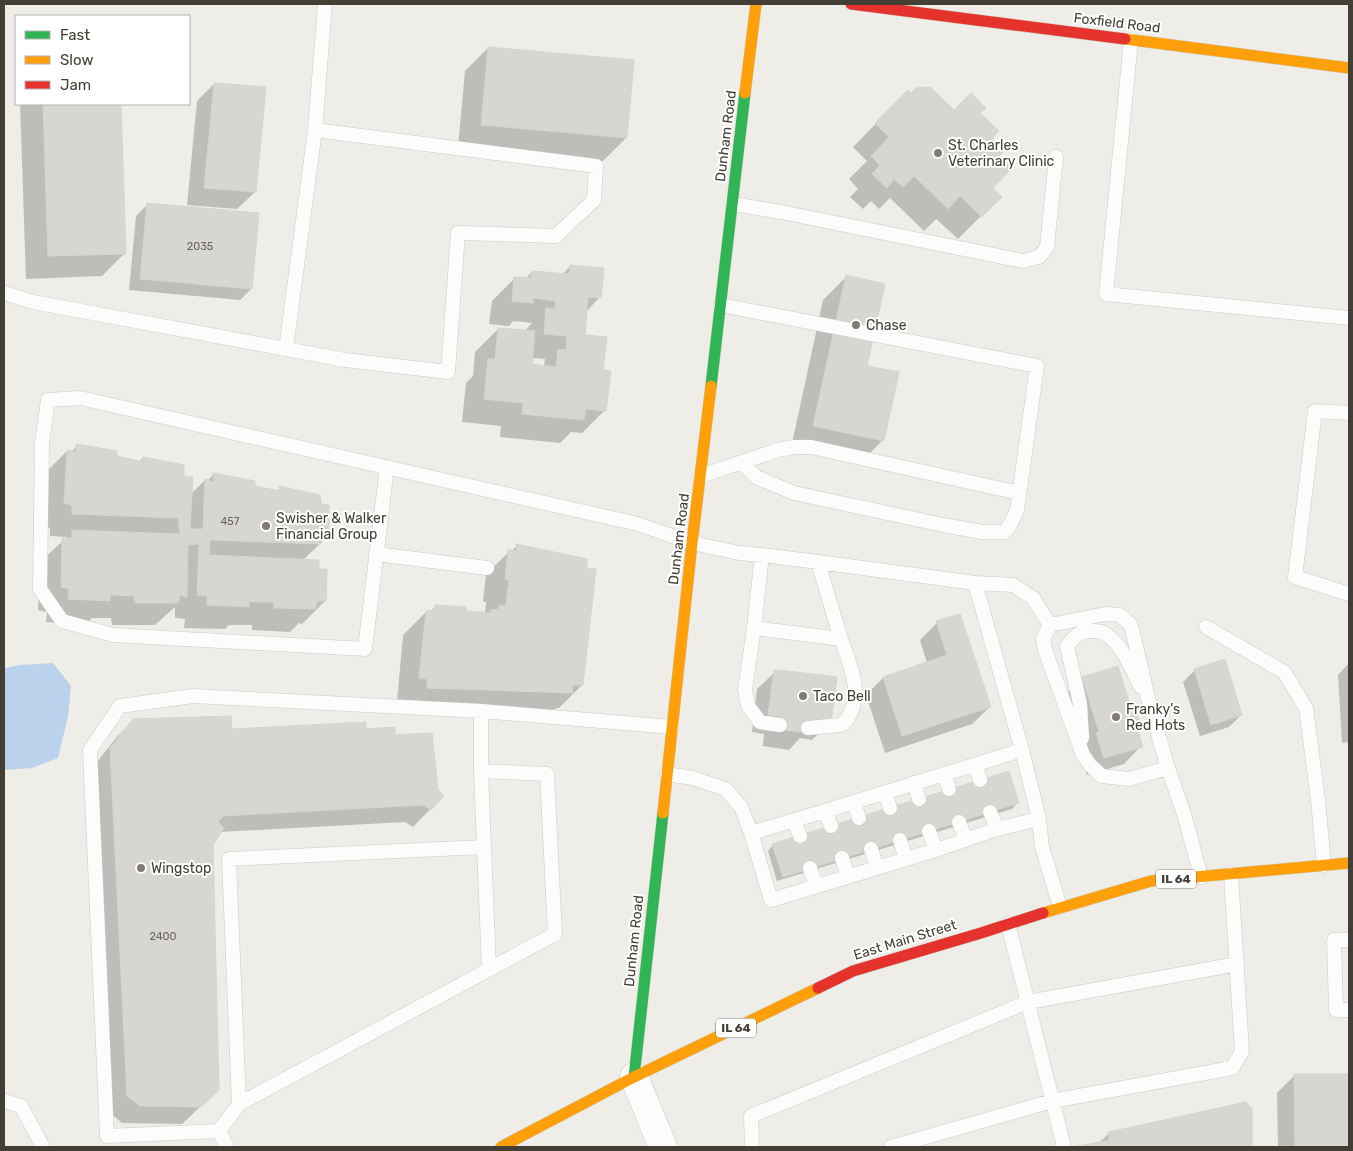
<svg xmlns="http://www.w3.org/2000/svg" width="1353" height="1151" font-family="Rubik,sans-serif">
	<style>
		.water { fill: #bad2eb }
		.shadow { fill: #0003; fill-rule: evenodd }
		.building { fill: #d8d6d0; stroke: #d6d4ce }
		.lines { fill: none; stroke-linecap: round; stroke-linejoin: round }
		.lane-casing { stroke: #cccbc5; stroke-width: 15 }
		.street-casing { stroke: #cccbc5; stroke-width: 29 }
		.fast-casing { stroke: #cdcbbf; stroke-width: 12 }
		.slow-casing { stroke: #cdcbbf; stroke-width: 12 }
		.jam-casing { stroke: #cdcbbf; stroke-width: 12 }
		.lane { stroke: #fcfcfc; stroke-width: 14 }
		.street { stroke: #fcfcfc; stroke-width: 28 }
		.fast { stroke: #30b455; stroke-width: 11 }
		.slow { stroke: #ff9f0a; stroke-width: 11 }
		.jam { stroke: #e5322d; stroke-width: 11 }
		.poi-dot { fill: #807c74; stroke: #fff; stroke-width: 2 }
		.labels { text-anchor: middle; dominant-baseline: central; stroke-width: 4; stroke-linejoin: round; paint-order: stroke }
		.number-label { font-size: 11px; fill: #6a665c }
		.shield { fill: #fff; stroke: #7c7972; stroke-width: 1 }
		.shield-label { font-size: 12px; font-weight: bold; fill: #443f35 }
		.street-label { font-size: 14px; fill: #443f35; stroke: #fff }
		.poi-label { font-size: 14px; fill: #443f35; stroke: #fff; text-anchor: start }
	</style>
	<rect width="100%" height="100%" fill="#eeede8"/>
	<path class="water" d="M53 663 71 686 68 717 58 758 32 768 4 770V668L21 665Z"/>
	<path class="shadow" d="M488 48 626 138 603 161 458 147 465 71Z
		M214 84 255 192 237 209 187 205 197 101Z
		M908 91 911 95 954 112 979 113 997 156 991 188 1000 197 958 239 936 219 924 231 890 198 879 209 871 201 863 209 850 197 858 189 849 179 867 161 853 147Z
		M20 104H119L125 253 102 276 26 279Z
		M148 204 251 289 240 300 129 290 136 216Z
		M570 266 599 298 586 312 583 336 602 371 605 410 582 433 571 432 560 443 500 437 501 426 462 422 466 383 473 376 475 352 498 329 524 332 532 323 513 321 509 326 489 324 492 301 515 278 525 279 532 272 562 275ZM531 358 545 359 544 365 543 367 530 365Z
		M846 277 883 440 860 463 791 448 823 300Z
		M77 446 115 457 139 462 143 458 182 477 190 495 205 480 207 481 214 474 254 487 276 492 280 488 328 536 303 560 325 601 302 624 299 623 290 632 252 630V625H229L225 629 184 628 185 619 175 618V607L155 625H112L111 618H92L86 624 46 622 47 612 38 610 40 562 67 537 50 536V528L41 526 44 474 67 451 71 452Z
		M517 546 582 685 559 708H556L548 716 397 701 403 635 426 612H430L436 606 464 613 485 614 486 602H483L486 574 509 552H510Z
		M937 623 990 707 972 724 885 753 866 695 883 678 927 663 920 640Z
		M1349 663V742L1342 743 1338 675Z
		M1195 670 1241 715 1229 727 1200 736 1183 682Z
		M775 672 830 722 812 740 800 738 789 750 763 746 764 734 752 732 757 689Z
		M1083 678 1130 709 1139 726 1136 730 1141 746 1124 764 1087 775 1065 695Z
		M134 720 231 731 365 730 394 737 437 791 443 796 413 827 405 822 220 832 212 844 218 1090 182 1124 122 1123 110 1113 93 767 116 738Z
		M1017 803 1012 809 777 881 768 851 773 845Z
		M1295 1075H1349V1147H1278L1277 1093Z
		M1250 1109V1147H1080L1099 1143 1109 1133Z"/>
	<path class="building" d="M488 47 634 60 627 138 481 125Z
		M214 83 266 87 256 192 204 188Z
		M930 87 954 110 971 93 986 108 980 113 999 131 992 138 1005 150 999 156 1012 168 993 188 1002 197 982 217 960 196 948 209 914 176 903 187 894 179 887 188 872 174 880 165 871 156 889 137 875 123 908 90 911 93 916 88Z
		M43 104H121L126 254 48 256Z
		M147 203 259 213 252 289 140 279Z
		M570 265 604 268 601 298 588 297 585 335 607 337 603 370 611 371 606 411 586 409 584 420 522 414 523 403 484 399 488 359H495L498 328 535 331 532 364 556 367 558 349 566 350 567 336 544 334 546 308 555 309 556 301 533 298V303L512 301 514 277 531 278 532 271 569 274Z
		M846 275 885 284 867 366 899 372 884 441 813 426Z
		M76 444 117 451V456L143 462V457L184 465V476L193 477 190 529H203L205 479 214 482 213 473 255 481V486L280 491 279 486 320 495 321 504 329 505V536L319 535 320 544 210 540 209 555 319 560V569H327L326 601H317L315 609 274 608V602H249V607L207 605V596L197 595 199 544 188 545 187 597 179 595V603H135L134 596 110 595V601L68 599 69 589 61 587 62 538H72V530L180 534 178 518 72 514V505L64 503 67 450 76 452Z
		M516 544 587 559V569H596L583 685H572L573 693 427 688V679L419 678 426 611 435 610V605L466 607V611L491 613V610L499 609V606L506 605 509 580 505 579 508 550 517 551Z
		M960 614 991 707 902 736 883 677 947 655 936 621Z
		M1225 659 1242 715 1211 725 1194 669Z
		M1118 666 1131 708 1134 706 1141 727 1137 728 1143 747 1104 758 1096 733 1099 732 1082 677Z
		M774 670 779 671V670L837 677 831 723 809 720 807 733 779 729 781 716 768 715Z
		M231 716 232 729 366 722V729L395 727V735L432 733 438 790 444 796 431 810 423 805 223 816 218 822 224 828 213 845 219 1090 201 1107 140 1106 127 1096 110 748 133 719Z
		M1009 771 1019 803 783 877 772 844Z
		M1294 1074H1349V1147H1295Z
		M1246 1102 1252 1108V1147H1074L1109 1140V1132Z"/>
	<g class="lines">
		<defs>
			<path id="lane" d="M1131 40 1106 294 1349 318
				M733 204 781 212 1023 261 1039 257 1047 247 1056 157
				M4 293 33 302 345 360 448 372 458 233 556 236 594 200 596 166 315 130 325 4
				M721 305 1037 366 1017 510 1011 523 1005 532H982L943 525 794 493 756 477 741 462
				M286 349 315 130
				M1349 413 1315 411 1295 577 1349 594
				M387 467 365 649 113 635 62 621 40 589 42 443 48 400 80 398 638 524 692 543 739 553 762 555 754 628 841 639 818 562 762 555
				M701 476 778 450 794 447H811L1019 493
				M376 554 487 568
				M818 562 975 583 1022 750
				M975 583 1013 585 1033 598 1050 625
				M1206 627 1284 672 1306 708 1318 800 1324 865
				M754 628 745 690 748 706 760 722 780 725
				M808 728 841 725C844 723 847 720 849 716 863 692 849 662 841 639
				M1082 738 1080 704 1067 646C1075 636 1079 631 1092 631 1096 631 1101 631 1104 633 1121 642 1132 670 1141 687
				M975 765 980 780
				M1168 768 1129 779 1102 776 1090 765 1083 755 1045 650 1043 639 1050 625 1105 614 1120 615 1131 625 1150 706 1168 768 1184 814 1201 877
				M667 774 693 778 725 789 741 807 751 833 771 900 936 850 997 829 1039 819
				M944 774 949 789
				M914 783 919 799
				M885 792 890 808
				M854 802 859 818
				M825 811 831 826
				M990 812 997 829
				M794 820 800 836
				M959 822 966 840
				M929 831 936 850
				M751 833 825 811 1022 750 1039 819 1042 847 1060 907
				M900 840 906 859
				M484 847 489 969
				M871 849 877 868
				M842 858 848 876
				M810 868 816 886
				M1008 924 1064 1147
				M1349 940H1334L1336 1010H1349
				M4 1101 21 1106 43 1147
				M239 1104 229 859 484 847 481 771
				M219 1131 107 1136 90 750 120 706 193 696 481 711
				M227 1147 219 1131 239 1104 555 934 547 774 481 771V711L672 727
				M752 1147 751 1116 1028 1002 1237 964
				M891 1147 1052 1101 1232 1068 1242 1052 1231 874"/>
			<path id="street" d="M634 1077 663 1147"/>
			<path id="fast" d="M711 386 745 93
				M634 1077 663 813"/>
			<path id="slow" d="M1125 39 1349 68
				M745 93 756 4
				M663 813 692 543 711 386
				M1043 913 1151 881 1349 863
				M501 1147 634 1077 818 988"/>
			<path id="jam" d="M851 4 1125 39
				M818 988 853 971 981 933 1043 913"/>
		</defs>
		<use href="#lane" class="lane-casing"/>
		<use href="#street" class="street-casing"/>
		<use href="#fast" class="fast-casing"/>
		<use href="#slow" class="slow-casing"/>
		<use href="#jam" class="jam-casing"/>
		<use href="#lane" class="lane"/>
		<use href="#street" class="street"/>
		<use href="#fast" class="fast"/>
		<use href="#slow" class="slow"/>
		<use href="#jam" class="jam"/>
	</g>
	<g class="poi-dot">
		<circle cx="938" cy="153" r="5"/>
		<circle cx="856" cy="325" r="5"/>
		<circle cx="266" cy="526" r="5"/>
		<circle cx="803" cy="696" r="5"/>
		<circle cx="1116" cy="717" r="5"/>
		<circle cx="141" cy="868" r="5"/>
	</g>
	<g class="labels">
		<g class="number-label">
			<text x="200" y="246">2035</text>
			<text x="230" y="521">457</text>
			<text x="163" y="936">2400</text>
		</g>
		<g class="shield">
			<rect x="1156" y="869.5" width="40" height="19" rx="4"/>
			<rect x="716" y="1018.5" width="40" height="19" rx="4"/>
		</g>
		<g class="shield-label">
			<text x="1176" y="879">IL 64</text>
			<text x="736" y="1028">IL 64</text>
		</g>
		<g class="street-label">
			<text transform="translate(1117 23) rotate(7)">Foxfield Road</text>
			<text transform="translate(726 136) rotate(-83)">Dunham Road</text>
			<text transform="translate(679 539) rotate(-83)">Dunham Road</text>
			<text transform="translate(905 940) rotate(-17)">East Main Street</text>
			<text transform="translate(634 941) rotate(-84)">Dunham Road</text>
		</g>
		<g class="poi-label">
			<text x="948" y="145">St. Charles<tspan x="948" dy="16">Veterinary Clinic</tspan></text>
			<text x="866" y="325">Chase</text>
			<text x="276" y="518">Swisher &amp; Walker<tspan x="276" dy="16">Financial Group</tspan></text>
			<text x="813" y="696">Taco Bell</text>
			<text x="1126" y="709">Franky's<tspan x="1126" dy="16">Red Hots</tspan></text>
			<text x="151" y="868">Wingstop</text>
		</g>
	</g>
	<rect width="1353" height="1151" fill="none" stroke="#443f35" stroke-width="10"/>
	<rect x="15" y="15" width="175" height="90" fill="#ffffff" stroke="#b4b2ae"/>
	<rect x="25" y="31" width="25" height="8" fill="#30b455" stroke="#b4b2ae"/>
	<text x="60" y="40" font-size="15" fill="#443f35">Fast</text>
	<rect x="25" y="56" width="25" height="8" fill="#ff9f0a" stroke="#b4b2ae"/>
	<text x="60" y="65" font-size="15" fill="#443f35">Slow</text>
	<rect x="25" y="81" width="25" height="8" fill="#e5322d" stroke="#b4b2ae"/>
	<text x="60" y="90" font-size="15" fill="#443f35">Jam</text>
</svg>
